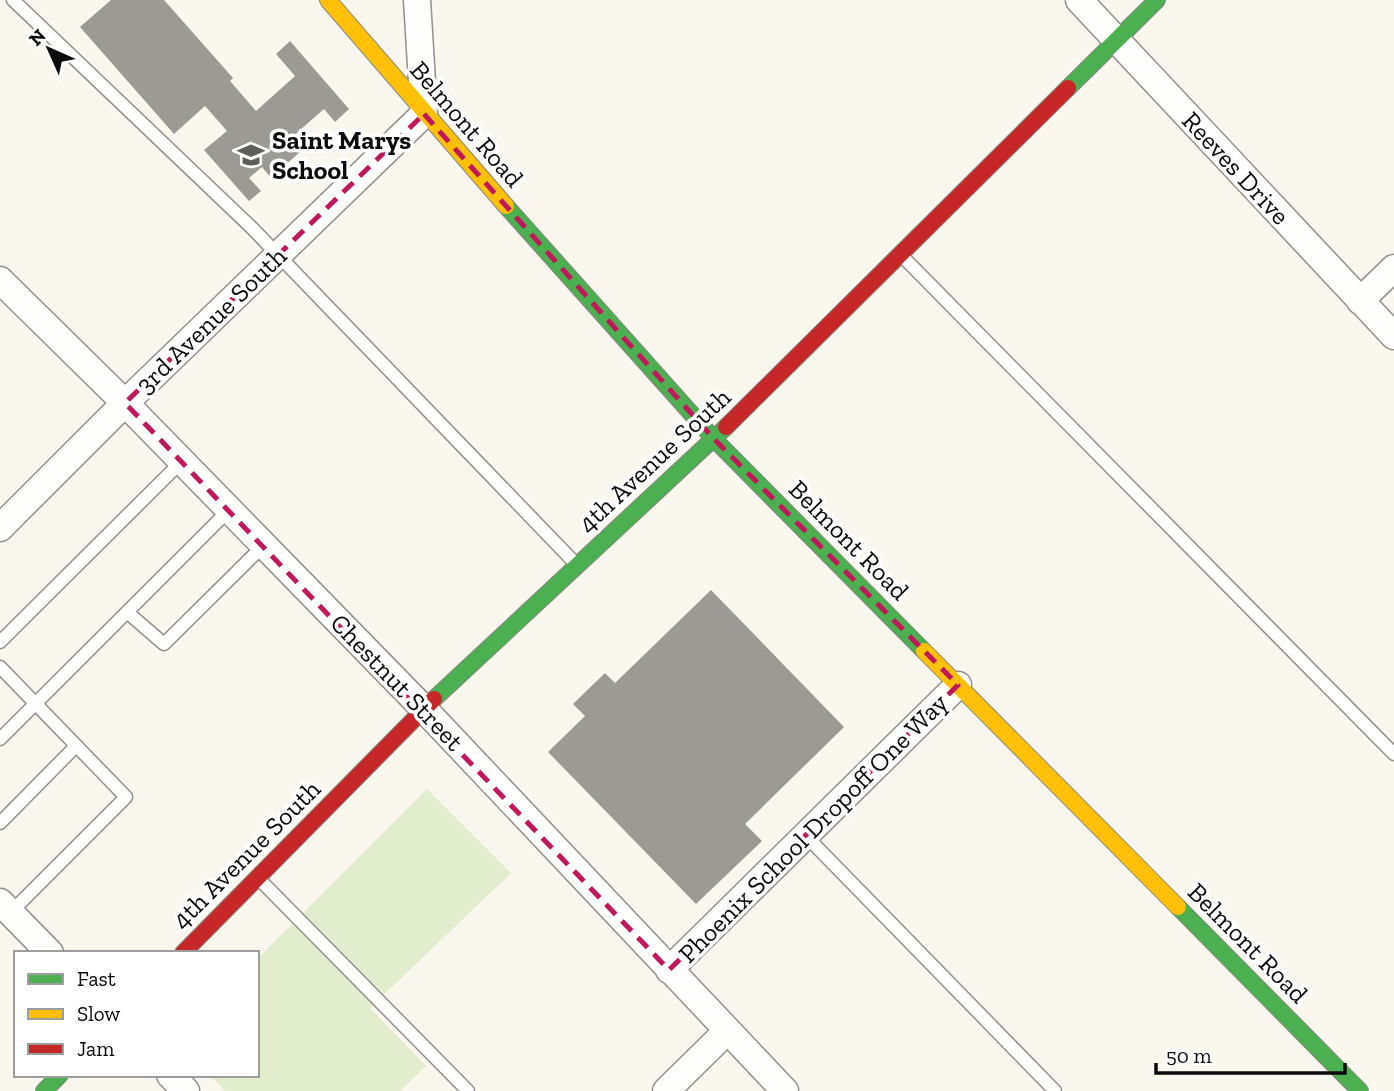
<svg xmlns="http://www.w3.org/2000/svg" width="1394" height="1091" font-family="'Zilla Slab',serif">
	<style>
		.green { fill: #e2edd0 }
		.building { fill: #9c9a94 }
		.lines { fill: none; stroke-linecap: round; stroke-linejoin: round }
		.lane-casing { stroke: #93918d; stroke-width: 15 }
		.street-casing { stroke: #93918d; stroke-width: 29 }
		.fast-casing { stroke: #898884; stroke-width: 18 }
		.slow-casing { stroke: #898884; stroke-width: 18 }
		.jam-casing { stroke: #898884; stroke-width: 18 }
		.lane { stroke: #fefefc; stroke-width: 12 }
		.street { stroke: #fefefc; stroke-width: 26 }
		.fast { stroke: #4caf50; stroke-width: 16 }
		.slow { stroke: #ffc107; stroke-width: 16 }
		.jam { stroke: #c62828; stroke-width: 16 }
		.marked { fill: none; stroke: #c2185b; stroke-width: 5; stroke-dasharray: 14 9; stroke-linejoin: round }
		.labels { text-anchor: middle; dominant-baseline: central; stroke-width: 7; stroke-linejoin: round; paint-order: stroke }
		.street-label { font-size: 26px; fill: #0b0b0b; stroke: #fff }
		.poi-label { font-size: 26px; font-weight: bold; fill: #0b0b0b; stroke: #fff; text-anchor: start }
	</style>
	<rect width="100%" height="100%" fill="#faf7ee"/>
	<path class="green" d="M427 789 511 873 370 1008 426 1066 400 1091H225L210 1075H257V959Z"/>
	<path class="building" d="M111 0H164L233 78 230 81 256 111 295 76 276 54 290 41 349 109 335 122 324 109 291 138 302 150 271 178 262 167 249 178 261 191 249 201 204 150 227 131 205 106 174 134 80 27Z
		M711 590 844 727 745 824 762 841 696 904 548 752 585 716 573 704 605 673 615 683Z"/>
	<g class="lines">
		<defs>
			<path id="lane" d="M13 0 252 228 575 563
				M903 257 1394 754
				M127 612 164 644 264 545
				M0 642 182 461
				M0 667 126 797 10 913
				M0 739 229 510
				M0 823 76 746
				M806 836 1055 1091
				M260 880 468 1091"/>
			<path id="street" d="M1079 0 1394 336
				M0 280 125 403 424 709 785 1091
				M1360 301 1394 268
				M0 528 125 403 424 114 417 0
				M0 902 50 953
				M669 970 958 685
				M170 1075 186 1091
				M666 1091 726 1032"/>
			<path id="fast" d="M1068 88 1157 0
				M506 206 714 439 924 651
				M434 699 726 427
				M1178 907 1360 1091
				M44 1091 60 1075"/>
			<path id="slow" d="M328 0 506 206
				M924 651 1178 907"/>
			<path id="jam" d="M726 427 1068 88
				M183 953 434 699"/>
		</defs>
		<use href="#lane" class="lane-casing"/>
		<use href="#street" class="street-casing"/>
		<use href="#fast" class="fast-casing"/>
		<use href="#slow" class="slow-casing"/>
		<use href="#jam" class="jam-casing"/>
		<use href="#lane" class="lane"/>
		<use href="#street" class="street"/>
		<use href="#fast" class="fast"/>
		<use href="#slow" class="slow"/>
		<use href="#jam" class="jam"/>
	</g>
	<path class="marked" d="M424 114 714 439 958 685 669 970 125 403Z"/>
	<defs>
		<symbol id="school-bare" viewBox="-9 -9 18 18"><path d="M0-5L7-2L0 1L-7-2ZM-4 1L0 2.5L4 1V4Q0 6-4 4Z" fill="#5f5e5a" stroke="#fff" stroke-width="2.5" paint-order="stroke"/></symbol>
	</defs>
	<g fill-rule="evenodd">
		<use href="#school-bare" x="232" y="136" width="38" height="38"/>
	</g>
	<g class="labels">
		<g class="street-label">
			<text transform="translate(467 124) rotate(49)">Belmont Road</text>
			<text transform="translate(1236 168) rotate(47)">Reeves Drive</text>
			<text transform="translate(211 320) rotate(-44)">3rd Avenue South</text>
			<text transform="translate(654 460) rotate(-43)">4th Avenue South</text>
			<text transform="translate(849 540) rotate(45)">Belmont Road</text>
			<text transform="translate(397 682) rotate(46)">Chestnut Street</text>
			<text transform="translate(813 828) rotate(-45)">Phoenix School Dropoff One Way</text>
			<text transform="translate(246 854) rotate(-45)">4th Avenue South</text>
			<text transform="translate(1248 943) rotate(45)">Belmont Road</text>
		</g>
		<g class="poi-label">
			<text x="272" y="140">Saint Marys<tspan x="272" dy="30">School</tspan></text>
		</g>
	</g>
	<rect x="14" y="951" width="245" height="126" fill="#ffffff" stroke="#9d9d9d" stroke-width="2"/>
	<rect x="28" y="974" width="35" height="10" fill="#4caf50" stroke="#9d9d9d" stroke-width="2"/>
	<text x="77" y="986" font-size="21" fill="#0b0b0b">Fast</text>
	<rect x="28" y="1009" width="35" height="10" fill="#ffc107" stroke="#9d9d9d" stroke-width="2"/>
	<text x="77" y="1021" font-size="21" fill="#0b0b0b">Slow</text>
	<rect x="28" y="1044" width="35" height="10" fill="#c62828" stroke="#9d9d9d" stroke-width="2"/>
	<text x="77" y="1056" font-size="21" fill="#0b0b0b">Jam</text>
	<g transform="translate(49 49) rotate(315)" stroke="#ffffff" stroke-width="5" paint-order="stroke">
	<path d="M0-5L12 26L0 18L-12 26Z" fill="#0b0b0b"/>
	<text y="-10" font-size="19" font-weight="bold" text-anchor="middle" fill="#0b0b0b">N</text>
	</g>
	<path d="M1156 1063v10h189v-10" fill="none" stroke="#0b0b0b" stroke-width="3.5"/>
	<text x="1166" y="1063" font-size="21" fill="#0b0b0b" stroke="#ffffff" stroke-width="5" paint-order="stroke">50 m</text>
</svg>
